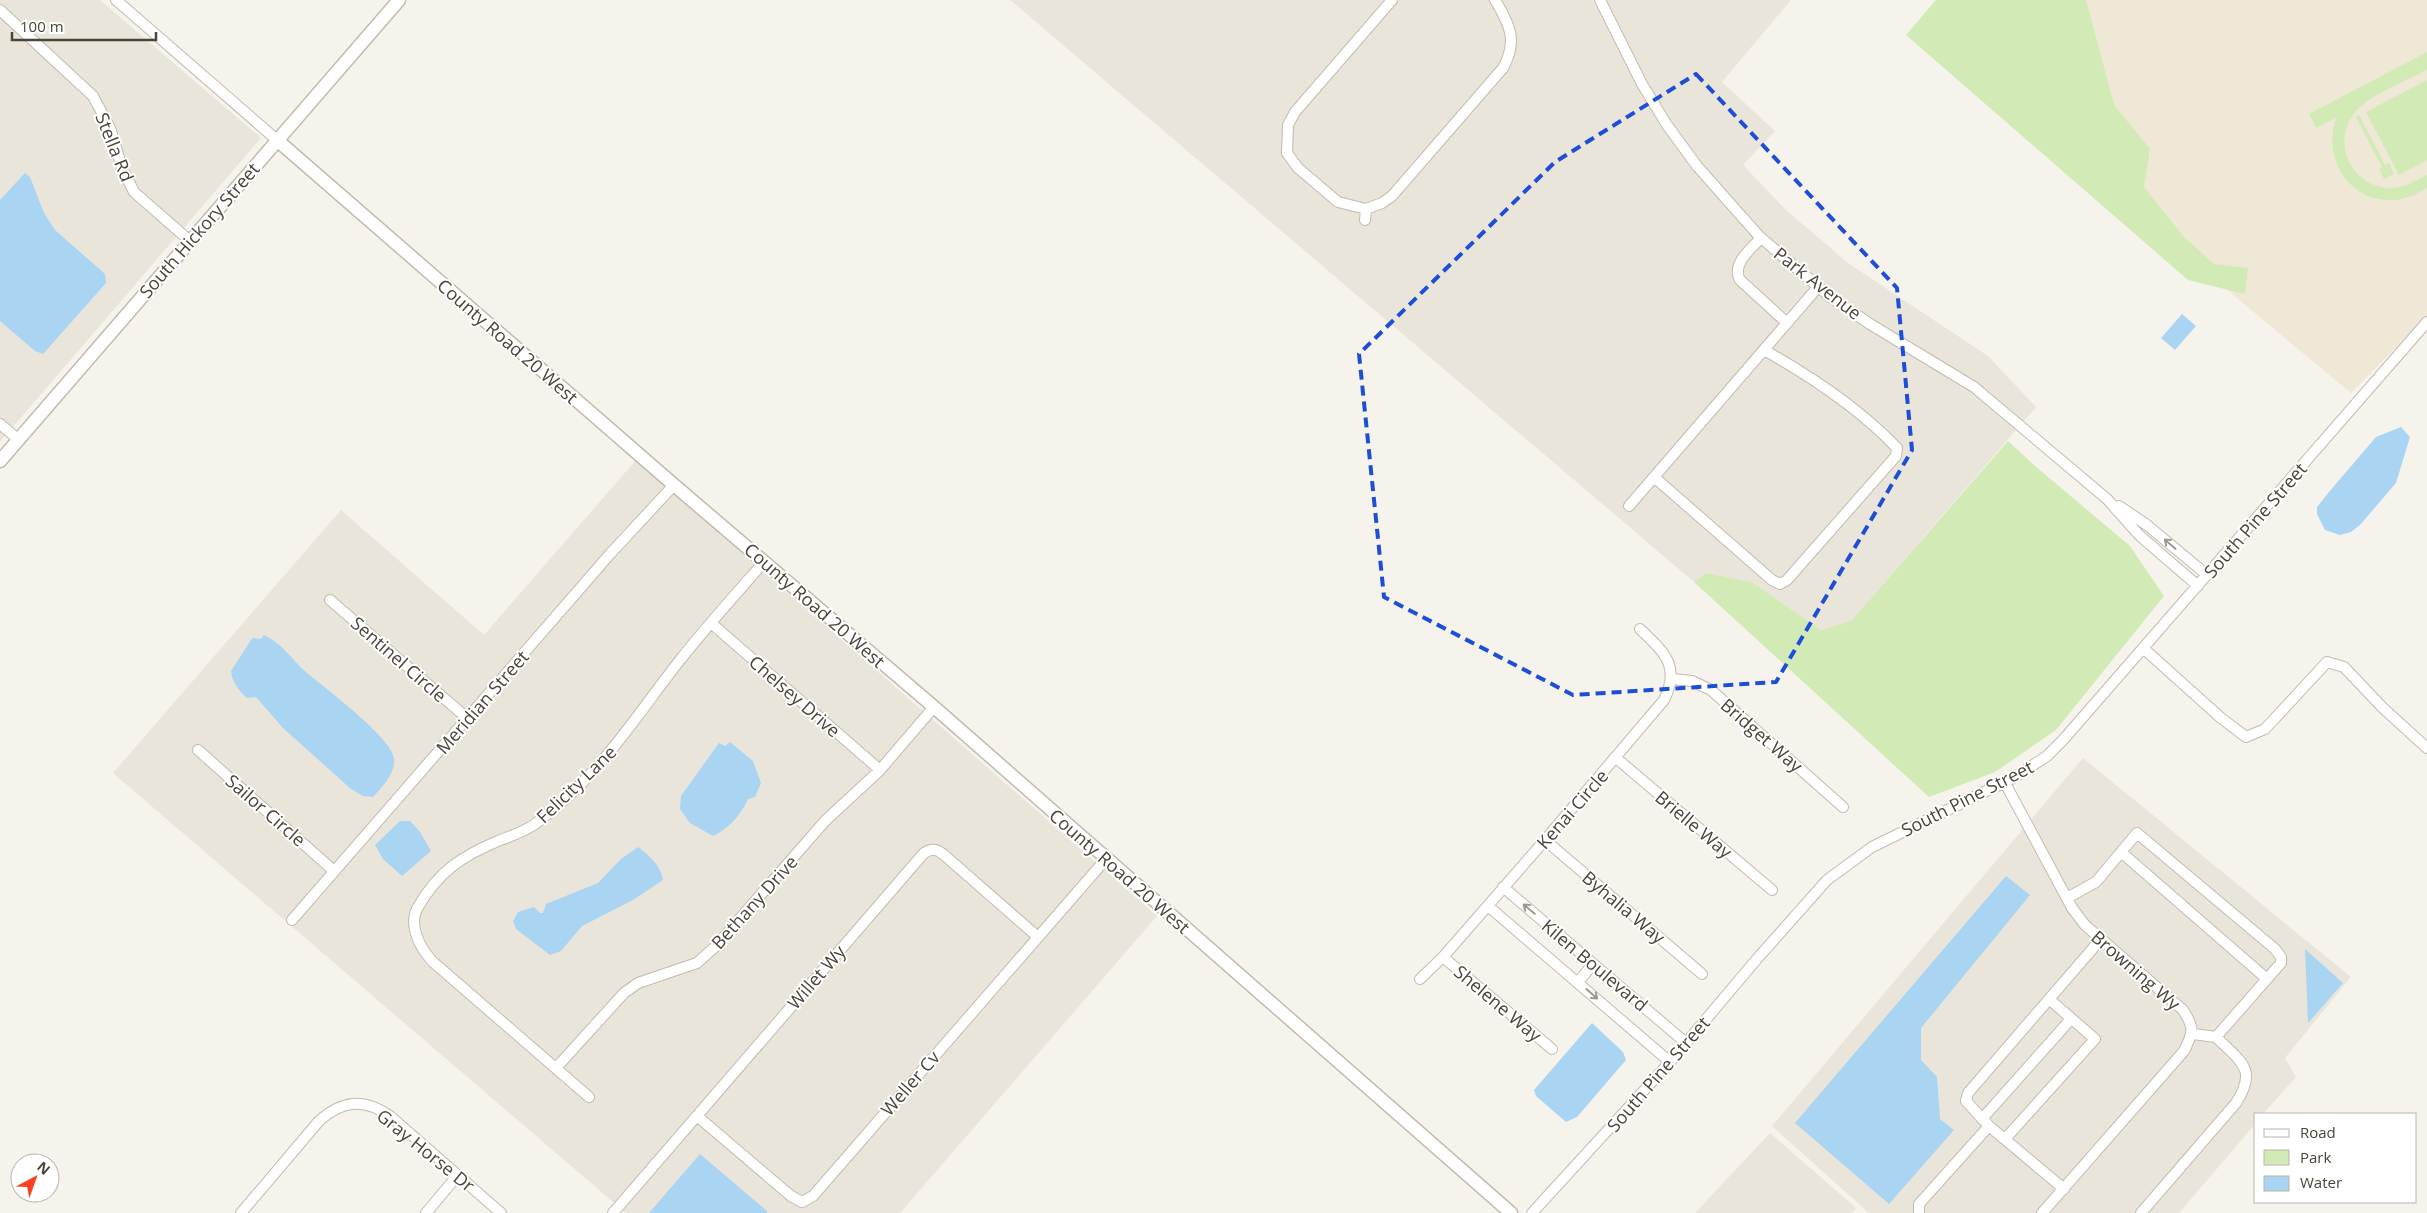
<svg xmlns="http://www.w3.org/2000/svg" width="2427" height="1213" font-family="'Open Sans',sans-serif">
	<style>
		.residential { fill: #eae5da }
		.education { fill: #efe8d6 }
		.green { fill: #d2eab5 }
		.water { fill: #a9d4f2 }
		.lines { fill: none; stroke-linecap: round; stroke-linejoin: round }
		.minor-casing { stroke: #c2bbae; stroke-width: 12 }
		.tertiary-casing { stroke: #c2bbae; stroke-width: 15 }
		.minor { stroke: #fff; stroke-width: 10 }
		.tertiary { stroke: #fff; stroke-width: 12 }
		.oneway { stroke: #9c9892 }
		.marked { fill: none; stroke: #1d4ed8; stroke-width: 4; stroke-dasharray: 10 6; stroke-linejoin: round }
		.labels { text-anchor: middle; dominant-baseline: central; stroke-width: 4; stroke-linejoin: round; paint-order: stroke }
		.street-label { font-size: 18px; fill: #4b4439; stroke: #fff }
	</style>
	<rect width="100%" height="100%" fill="#f6f3ec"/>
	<path class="residential" d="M0 0H100L261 138 0 442Z
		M1010 0H1791L1722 82 1775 131 1743 165 1787 211 1848 263 1988 356 2036 407 1851 621 1821 630 1752 582 1706 573 1694 582Z
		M636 460 1157 916 900 1213H626L113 773 341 510 484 635Z
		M2083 758 2351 977 2285 1058 2296 1077 2263 1114H2256V1123L2179 1213H1869L1772 1126Z
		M1770 1133 1856 1208 1852 1213H1695Z"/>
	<path class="education" d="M1962 0H2427V316L2351 393 1927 40Z"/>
	<path class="green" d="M1936 0H2086L2114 105 2150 149 2144 187 2184 237 2214 264 2248 268 2245 294 2188 280 1906 35Z
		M2427 52V70C2406 81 2372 94 2357 110 2329 140 2351 188 2391 188 2404 188 2416 180 2427 175V188C2417 194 2406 199 2394 200 2349 203 2322 158 2336 118L2316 128 2309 114Z
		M2427 80V160L2399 175 2366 112Z
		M2359 115 2385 165 2389 163 2394 174 2384 179 2379 169 2382 167 2356 117Z
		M2008 441 2035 466 2130 546 2164 596 2056 730 1995 772 1929 797 1694 582 1706 573 1752 582 1821 630 1851 621Z"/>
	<path class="water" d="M25 173 30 177 44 213 55 230 105 274 106 283 43 354 35 351 0 321V200Z
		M2182 314 2196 326 2175 350 2161 338Z
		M2401 427 2410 437 2396 483 2360 525 2351 532 2340 535 2325 530 2317 514V507L2329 492 2376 437Z
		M264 635C282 643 292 660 307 673 325 688 391 737 394 758 396 773 382 787 373 797L363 796 351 789 283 728 256 697 247 698C239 691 232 682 231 671L251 640 253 638 261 639Z
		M730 742 753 761 761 783 755 797 748 799C741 815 728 829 713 836L690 823 680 809 681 796 719 743 725 746Z
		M400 821H410L420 832 431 851 402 876 383 859 375 845Z
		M638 847C649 855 661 866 663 880L633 900 582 926 561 951 550 955 516 929 513 921 518 912 534 907 540 913H543L546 904 598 883 621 859Z
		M2006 876 2030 895 1921 1028V1060L1937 1077 1940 1119 1954 1130 1889 1204 1795 1123Z
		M2305 949 2343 983 2308 1023Z
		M1592 1023 1623 1052 1626 1060 1577 1117 1566 1122 1536 1096 1534 1090Z
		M700 1154 767 1211V1213H649Z"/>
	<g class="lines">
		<defs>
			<path id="minor" d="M116 0 277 140
				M1392 0 1295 112 1288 125 1287 153 1298 168 1338 202 1366 209 1382 203 1392 196 1503 68C1518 41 1510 25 1495 0
				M1600 0 1642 84 1667 125 1697 166 1759 236 1829 296 1870 324 1974 387 2107 499 2139 535 2198 586
				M0 10 93 96 110 128 122 168 134 192 190 241
				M1365 220 1366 209
				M1761 238C1751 249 1731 264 1740 280L1787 323
				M0 424 19 440
				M1654 477 1772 580 1780 584 1787 580 1896 456 1897 448C1859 408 1812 377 1764 350
				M1629 506 1818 287
				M2119 506 2147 525 2207 575
				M330 600 467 718
				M711 623 880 770
				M2143 648 2221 718 2246 737 2265 729 2327 662 2344 667 2383 708 2427 748
				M1672 679 1692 681 1711 690 1843 807
				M198 750 334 871
				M1616 758 1772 890
				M2005 783 2072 908 2085 925 2183 1010C2195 1028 2193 1033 2184 1051L2042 1213
				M1545 840 1702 974
				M2121 852 2267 979
				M1503 887 1686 1043
				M2067 898 2096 882 2137 833 2275 949 2281 957V963L2216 1037 2193 1034
				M1488 906 1670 1062
				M292 920 610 554 674 485
				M1443 957 1552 1049
				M1420 979 1443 957 1545 840 1664 700C1681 666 1664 652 1640 629
				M1578 982 1593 964
				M556 1068 624 993 638 983 697 963 716 946 825 821 880 770 934 707
				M589 1097 433 962C421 949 407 926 418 907 438 872 462 856 498 841 510 836 524 832 535 824 599 777 633 720 680 660 707 626 736 594 764 562
				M697 1116 791 1196 802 1202 813 1196 1106 859
				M1982 1119 2071 1019
				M1989 1126 1966 1101 1968 1093 2101 939
				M2006 1138 2095 1039 2049 999
				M241 1213 319 1121C342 1100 364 1098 390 1116L501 1213
				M426 1213 458 1175
				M613 1213 924 853C932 848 936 849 943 854L1038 937
				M1532 1213 1670 1062 1756 960 1827 880 1872 847 2015 777 2047 756 2063 740 2427 322
				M1919 1213V1204L1989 1126 2064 1189
				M2141 1213 2236 1103C2258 1069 2241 1062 2216 1037"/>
			<path id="tertiary" d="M277 140 674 485 934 707 1511 1213
				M0 461 399 0"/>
		</defs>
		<use href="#minor" class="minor-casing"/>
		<use href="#tertiary" class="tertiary-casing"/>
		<use href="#minor" class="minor"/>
		<use href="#tertiary" class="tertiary"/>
	</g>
	<defs><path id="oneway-shaft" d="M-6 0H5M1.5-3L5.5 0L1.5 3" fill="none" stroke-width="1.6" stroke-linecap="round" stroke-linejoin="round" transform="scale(1.25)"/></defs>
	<g class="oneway">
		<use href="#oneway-shaft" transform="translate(2170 544) rotate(-139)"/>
		<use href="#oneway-shaft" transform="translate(1529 909) rotate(-140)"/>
		<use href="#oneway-shaft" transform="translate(1592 994) rotate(41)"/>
	</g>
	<path class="marked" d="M1696 74 1897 288 1912 450 1776 682 1573 695 1384 597 1359 354 1555 162Z"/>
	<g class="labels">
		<g class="street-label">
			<text transform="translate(115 147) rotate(68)">Stella Rd</text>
			<text transform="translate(199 230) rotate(-49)">South Hickory Street</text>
			<text transform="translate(1818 283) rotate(38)">Park Avenue</text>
			<text transform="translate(508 341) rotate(41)">County Road 20 West</text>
			<text transform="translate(2255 520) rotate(-49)">South Pine Street</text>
			<text transform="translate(815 605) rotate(41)">County Road 20 West</text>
			<text transform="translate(399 659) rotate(41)">Sentinel Circle</text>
			<text transform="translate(795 696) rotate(41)">Chelsey Drive</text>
			<text transform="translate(482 702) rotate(-49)">Meridian Street</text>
			<text transform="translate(1762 735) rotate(41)">Bridget Way</text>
			<text transform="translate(576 784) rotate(-44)">Felicity Lane</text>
			<text transform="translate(1967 798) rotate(-27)">South Pine Street</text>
			<text transform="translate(1572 809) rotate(-49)">Kenai Circle</text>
			<text transform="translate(266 810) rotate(41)">Sailor Circle</text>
			<text transform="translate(1694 824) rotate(40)">Brielle Way</text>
			<text transform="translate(1120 871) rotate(41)">County Road 20 West</text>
			<text transform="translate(754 902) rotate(-48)">Bethany Drive</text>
			<text transform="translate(1624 907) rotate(40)">Byhalia Way</text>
			<text transform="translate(1595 965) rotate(40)">Kilen Boulevard</text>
			<text transform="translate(2136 970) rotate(41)">Browning Wy</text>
			<text transform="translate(816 977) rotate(-49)">Willet Wy</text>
			<text transform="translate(1498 1003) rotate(40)">Shelene Way</text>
			<text transform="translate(1658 1074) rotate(-49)">South Pine Street</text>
			<text transform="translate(910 1083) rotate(-49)">Weller Cv</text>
			<text transform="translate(426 1150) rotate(39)">Gray Horse Dr</text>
		</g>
	</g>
	<rect x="2254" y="1113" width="162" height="90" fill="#ffffff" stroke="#b7b4b0"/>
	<rect x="2264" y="1129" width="25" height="8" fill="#ffffff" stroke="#b7b4b0"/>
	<text x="2300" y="1138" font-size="15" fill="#4b4439">Road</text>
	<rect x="2264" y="1150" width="25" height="15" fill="#d2eab5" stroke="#b7b4b0"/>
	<text x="2300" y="1163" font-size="15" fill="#4b4439">Park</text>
	<rect x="2264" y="1176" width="25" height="15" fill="#a9d4f2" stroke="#b7b4b0"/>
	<text x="2300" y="1188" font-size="15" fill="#4b4439">Water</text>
	<g transform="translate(35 1178) rotate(41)"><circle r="24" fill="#ffffff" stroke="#b7b4b0"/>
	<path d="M0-4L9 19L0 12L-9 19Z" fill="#fc3f1d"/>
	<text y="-8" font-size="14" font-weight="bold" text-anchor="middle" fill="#4b4439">N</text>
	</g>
	<path d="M12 32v8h144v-8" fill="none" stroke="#4b4439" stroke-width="2.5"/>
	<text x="20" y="32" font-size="15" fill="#4b4439" stroke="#ffffff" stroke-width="4" paint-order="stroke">100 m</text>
</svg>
